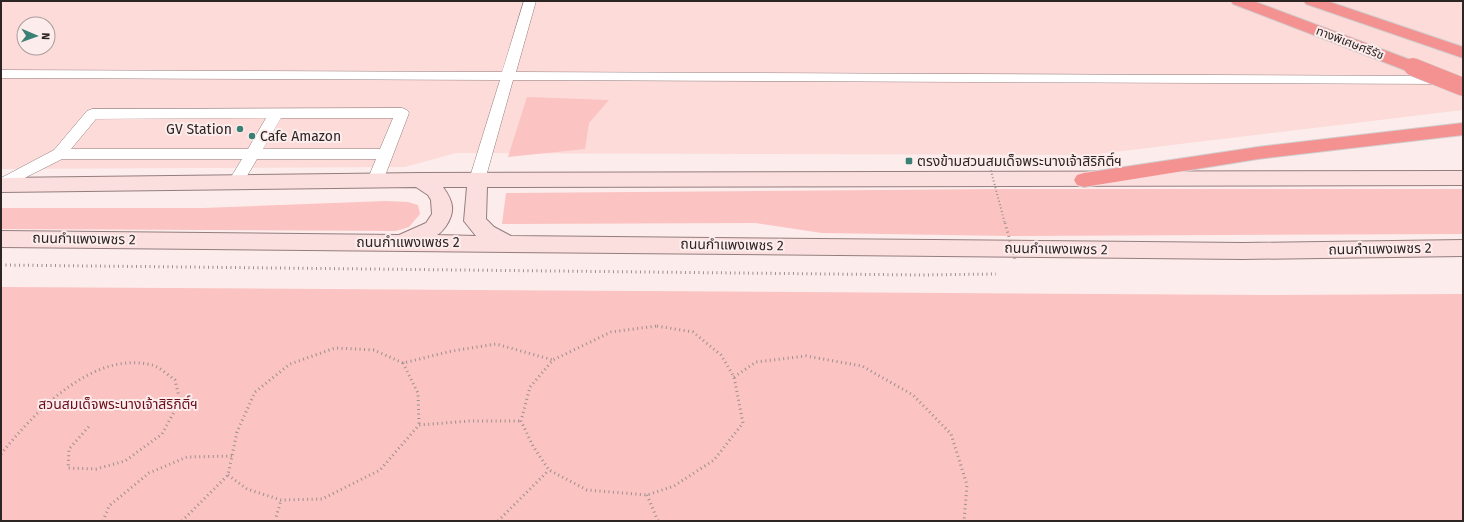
<svg xmlns="http://www.w3.org/2000/svg" width="1464" height="522" font-family="'Fira Sans','Noto Sans Thai',sans-serif">
	<style>
		.built { fill: #fcdbd9; fill-rule: evenodd }
		.green { fill: #fbc3c2 }
		.lines { fill: none; stroke-linecap: round; stroke-linejoin: round }
		.lane-casing { stroke: #947d7d; stroke-width: 1 }
		.secondary-casing { stroke: #947d7d; stroke-width: 2 }
		.highway-casing { stroke: #d1cfcf; stroke-width: 2 }
		.path { stroke: #9c8f8f; stroke-width: 3; stroke-dasharray: 1 3.5; stroke-linecap: butt }
		.lane { fill: #fff; fill-rule: evenodd }
		.secondary { fill: #fbdede; fill-rule: evenodd }
		.highway { fill: #f39291; fill-rule: evenodd }
		.highway-bridge-casing { stroke: #d1cfcf; stroke-width: 19; stroke-linecap: butt }
		.path-bridge-far1 { stroke: #9c8f8f; stroke-width: 2; stroke-dasharray: 1 2.5; stroke-linecap: butt }
		.path-bridge { stroke: #9c8f8f; stroke-width: 3; stroke-dasharray: 1 3.5; stroke-linecap: butt }
		.highway-bridge { stroke: #f39291; stroke-width: 18 }
		.poi-dot { fill: #3b8074; stroke: #fcedec; stroke-width: 1.5 }
		.labels { text-anchor: middle; dominant-baseline: central; stroke-width: 4; stroke-linejoin: round; paint-order: stroke }
		.far-street-label { font-size: 12px; fill: #2d2424; stroke: #fcedec }
		.poi-label { font-size: 14px; fill: #2d2424; stroke: #fcedec; text-anchor: start }
		.street-label { font-size: 14px; fill: #2d2424; stroke: #fcedec }
		.park-label { font-size: 14px; fill: #6c0d1b; stroke: #fcedec }
	</style>
	<rect width="100%" height="100%" fill="#fcedec"/>
	<path class="built" d="M1 1H1463V110L1089 155 456 153 405 167 1 169ZM24 24H48V48H24Z"/>
	<path class="green" d="M527 97 609 100 589 123 585 149 508 157Z
		M995 189H1463V234L1008 236 822 233 755 223 502 224 506 193Z
		M386 201 408 202 418 205 420 214 409 227 396 231 1 229V208H203Z
		M1 287 1265 295 1463 294V521H1Z"/>
	<g class="lines">
		<defs>
			<path id="lane" d="M524 1H536L516 72 1443 76 1448 77 1450 80 1448 83 1443 84 513 80 485 180 482 184 477 185 472 184 469 180 500 80 1 78V70L502 72Z
				M402 108 407 110 409 113 383 181 380 185 375 186 370 185 367 181 376 159H257L241 186 236 187 231 186 228 182 242 159H62L1 190V178L54 150 87 111 92 109ZM266 118 248 149H71L96 119ZM281 118H393L380 149H263Z"/>
			<path id="secondary" d="M1463 171V185L487 187 486 219 494 227 511 236 1243 243 1463 240V256L1243 259 1 247V231L399 235 426 223 432 214 431 200 428 195 416 187 1 192V178L420 173ZM443 187H467L464 221 476 236 437 235C441 233 443 230 446 226 456 211 453 201 443 187Z"/>
			<path id="highway" d="M1231 1H1253L1419 63 1422 67 1419 71 1413 72 1407 71 1233 4Z
				M1304 1H1327L1463 47V58L1306 4Z
				M1463 123V135L1258 159 1084 187 1077 185 1074 180 1077 175 1084 173 1258 147Z"/>
		</defs>
		<use href="#lane" class="lane-casing"/>
		<use href="#secondary" class="secondary-casing"/>
		<use href="#highway" class="highway-casing"/>
		<path class="path" d="M1 265 921 275 996 274
			M657 326 693 332 721 355 734 377 743 423 714 460 674 486 647 495 587 490 549 470 533 446 521 421 530 387 553 360 611 332Z
			M403 363 418 393 419 425
			M734 377 756 362 806 356 862 366 913 395 951 434 967 485 964 521
			M1 454C34 413 92 350 152 365 160 367 168 375 175 380L180 401 162 434 125 461 96 469 68 468 69 449 91 424
			M228 475 247 489 281 500 322 499 380 470 419 425 470 421H521
			M647 495 658 521
			M103 521 109 506 149 473 187 457 232 456
			M182 521 228 475 237 432 255 392 290 364 335 348 374 350 403 363 452 351 496 344 553 360
			M275 521 281 500
			M498 521 549 470"/>
		<use href="#lane" class="lane"/>
		<use href="#secondary" class="secondary"/>
		<use href="#highway" class="highway"/>
		<defs>
			<path id="highway-bridge" d="M1413 67 1463 87"/>
		</defs>
		<use href="#highway-bridge" class="highway-bridge-casing"/>
		<path class="path-bridge-far1" d="M990 167 1005 224"/>
		<path class="path-bridge" d="M1005 223 1015 259"/>
		<use href="#highway-bridge" class="highway-bridge"/>
	</g>
	<g class="poi-dot">
		<circle cx="240" cy="129" r="4"/>
		<circle cx="252" cy="136" r="4"/>
		<rect x="905" y="157" width="8" height="8" rx="2"/>
	</g>
	<g class="labels">
		<g class="far-street-label">
			<text transform="translate(1350 43) rotate(21)">ทางพิเศษศรีรัช</text>
		</g>
		<g class="poi-label">
			<text x="232" y="129" text-anchor="end">GV Station</text>
			<text x="260" y="136">Cafe Amazon</text>
			<text x="917" y="161">ตรงข้ามสวนสมเด็จพระนางเจ้าสิริกิติ์ฯ</text>
		</g>
		<g class="street-label">
			<text transform="translate(84 239) rotate(1)">ถนนกำแพงเพชร 2</text>
			<text x="408" y="242">ถนนกำแพงเพชร 2</text>
			<text transform="translate(732 245) rotate(1)">ถนนกำแพงเพชร 2</text>
			<text transform="translate(1056 249) rotate(1)">ถนนกำแพงเพชร 2</text>
			<text transform="translate(1380 249) rotate(-1)">ถนนกำแพงเพชร 2</text>
		</g>
		<g class="park-label">
			<text x="118" y="404">สวนสมเด็จพระนางเจ้าสิริกิติ์ฯ</text>
		</g>
	</g>
	<rect width="1464" height="522" fill="none" stroke="#2d2424" stroke-width="4"/>
	<g transform="translate(36 36) rotate(92)"><circle r="19" fill="#fcedec" stroke="#a99d9c"/>
	<path d="M0-3L7 15L0 10L-7 15Z" fill="#3b8074"/>
	<text y="-6" font-size="11" font-weight="bold" text-anchor="middle" fill="#2d2424">N</text>
	</g>
</svg>
